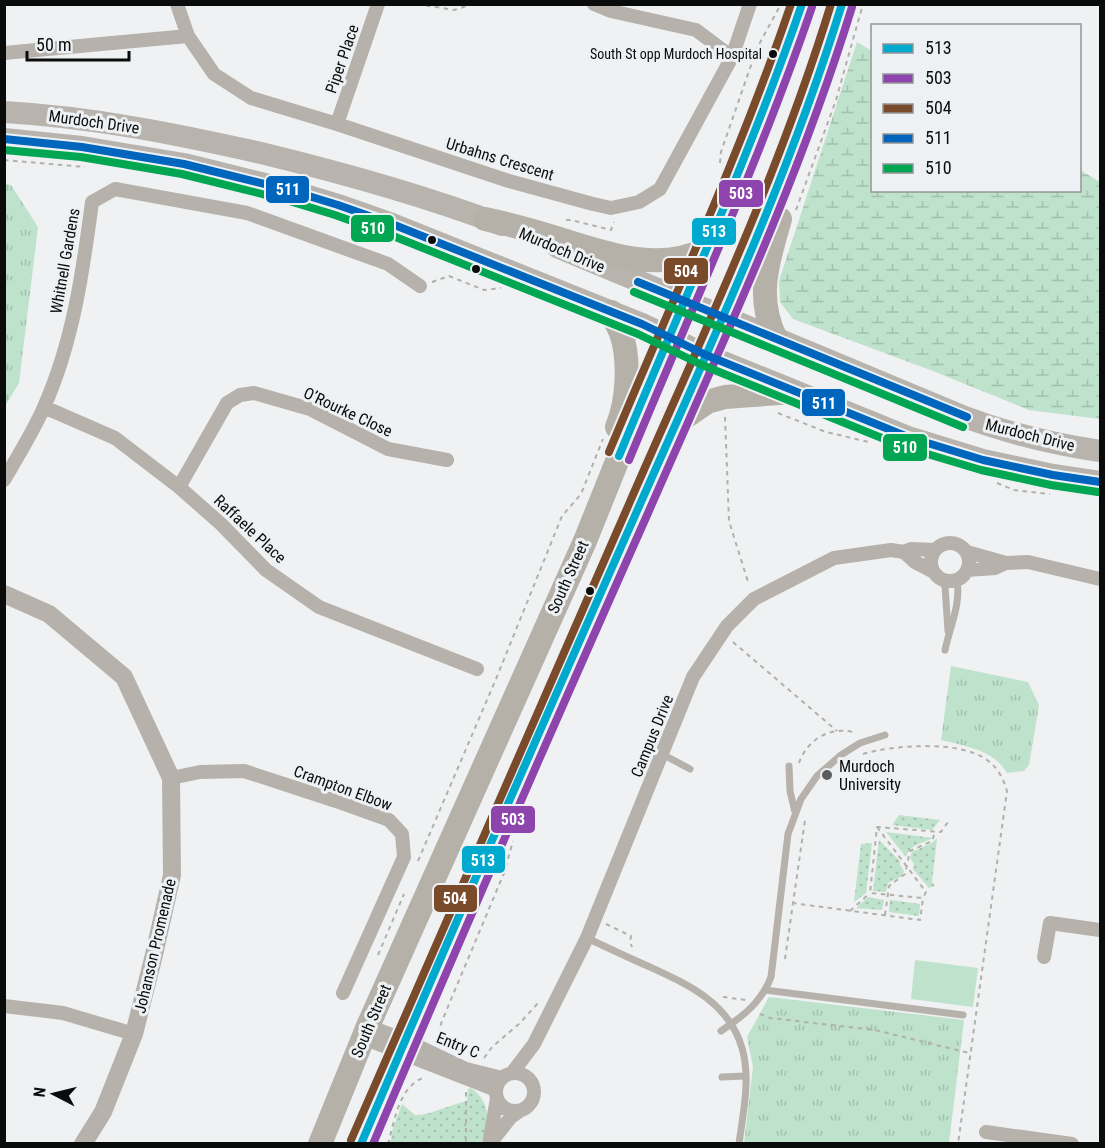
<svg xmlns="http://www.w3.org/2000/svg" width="1105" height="1148" font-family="'Roboto Condensed',sans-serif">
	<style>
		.grass { fill: url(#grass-dots) }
		.wetland { fill: url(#wetland-marsh) }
		.park { fill: url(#park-tufts) }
		.pitch { fill: #bee2cc }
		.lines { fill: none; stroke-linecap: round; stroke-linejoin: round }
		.path { stroke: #b2b0ab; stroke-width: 2; stroke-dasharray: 4.5 4.5; stroke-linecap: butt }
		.service { stroke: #b6b2ab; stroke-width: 7 }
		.minor { stroke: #b6b2ab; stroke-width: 14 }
		.tertiary { stroke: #b6b2ab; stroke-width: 18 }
		.primary { stroke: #b8b4ad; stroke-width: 22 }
		.trunk { stroke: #b5b1a9; stroke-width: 24 }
		.bus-1-casing { stroke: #eef1f4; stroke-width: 12 }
		.bus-2-casing { stroke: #eef1f4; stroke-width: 12 }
		.bus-3-casing { stroke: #eef1f4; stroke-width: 12 }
		.bus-4-casing { stroke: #eef1f4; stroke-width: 12 }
		.bus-5-casing { stroke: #eef1f4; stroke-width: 12 }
		.bus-1 { stroke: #00a9ce; stroke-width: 8 }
		.bus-2 { stroke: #8e44ad; stroke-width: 8 }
		.bus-3 { stroke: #7a4b2a; stroke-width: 8 }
		.bus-4 { stroke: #0065bd; stroke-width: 8 }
		.bus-5 { stroke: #00a651; stroke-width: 8 }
		.bus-dot { fill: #0a0c0c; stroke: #eef1f4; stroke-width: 2 }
		.poi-dot { fill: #5a5c5d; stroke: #eef1f4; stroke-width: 2 }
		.labels { text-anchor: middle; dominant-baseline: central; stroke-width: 6; stroke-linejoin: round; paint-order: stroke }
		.bus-label { font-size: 14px; fill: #0a0c0c; stroke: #eef1f4; text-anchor: end }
		.street-label { font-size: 16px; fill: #0a0c0c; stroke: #eef1f4 }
		.poi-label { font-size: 16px; fill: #0a0c0c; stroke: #eef1f4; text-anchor: start }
		.line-badge { stroke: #eef1f4; stroke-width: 2 }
		.badge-label { font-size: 16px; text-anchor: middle; font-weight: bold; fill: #fff }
	</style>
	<defs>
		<pattern id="grass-dots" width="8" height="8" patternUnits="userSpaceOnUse" patternTransform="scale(1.5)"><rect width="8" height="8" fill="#bee2cc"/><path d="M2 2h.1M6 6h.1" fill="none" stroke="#a2c1ae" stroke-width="1.8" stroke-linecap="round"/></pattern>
		<pattern id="wetland-marsh" width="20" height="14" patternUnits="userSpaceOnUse" patternTransform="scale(1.5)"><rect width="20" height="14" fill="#bee2cc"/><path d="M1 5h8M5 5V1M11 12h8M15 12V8" fill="none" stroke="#a2c1ae"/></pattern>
		<pattern id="park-tufts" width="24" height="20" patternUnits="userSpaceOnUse" patternTransform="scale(1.5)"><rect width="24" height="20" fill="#bee2cc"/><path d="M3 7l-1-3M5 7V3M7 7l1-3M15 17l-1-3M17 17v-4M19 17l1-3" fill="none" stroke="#a2c1ae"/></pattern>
	</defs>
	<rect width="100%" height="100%" fill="#eff1f3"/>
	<path class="grass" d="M899 815 940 820 932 830 892 825Z
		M886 832 933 838C922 844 910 844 906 857Z
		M936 839H937L932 882 935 886 929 888 913 869 914 864 910 858 912 852 933 842Z
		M879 840 900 861V865L904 871 902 876 888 883 886 892 873 891Z
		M872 843 866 893 854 902 861 844Z
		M868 897 884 900 882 910 856 908Z
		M890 900 920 904 919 916 889 912Z
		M471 1088C491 1102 490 1123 481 1143L390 1144 393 1128 402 1104 415 1115C429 1116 451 1104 467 1101L468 1089Z"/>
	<path class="wetland" d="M857 42 872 51V190H1080V170L1100 182V419L1029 410 933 371 793 319 780 302 779 281Z"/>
	<path class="park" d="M5 184 11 185 38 227 19 383 5 406Z
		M951 666 1028 682 1039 705 1029 765 1024 771 1007 773C994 750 965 746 941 740Z
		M769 997 964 1020 949 1143H744L753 1067 747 1037Z"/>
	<path class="pitch" d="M915 960 978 968 973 1007 911 999Z"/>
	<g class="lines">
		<path class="path" d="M417 4 454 10 473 4
			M4 160 85 167
			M720 163 721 152 757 48 781 4
			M796 210 836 100 863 4
			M566 220H571L611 230 614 222
			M432 282 449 276 484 290 501 288
			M778 413 826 432 869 442
			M725 417 729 521 749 585
			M997 483 1014 490 1050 494
			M733 642 837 731
			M863 754C893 745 961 740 987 760 998 768 1003 778 1007 791L958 1144
			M799 763C807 739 832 725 856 733
			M843 768 856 759
			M877 827 926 892 923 898 870 893 877 827 941 832 948 822
			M418 861 496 679 562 516 581 494 603 439
			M792 903 920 920 923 899
			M850 911 870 893
			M885 915 889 886 905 874 910 851 932 841 935 832
			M606 924 631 936 630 942 632 947
			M378 955 404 894
			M785 959 805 820
			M723 997 746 1000
			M760 1014 770 1018 875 1030 969 1053
			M442 1043 439 1030 442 1021 504 873 513 841
			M484 1058 492 1047 520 1023 538 1003
			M466 1092V1144
			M388 1144C395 1119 399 1086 425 1077"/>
		<path class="service" d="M937 576 945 586 948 631
			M945 650C950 626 961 605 957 580
			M662 754 690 769
			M789 766 790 791 795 812
			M587 938C608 948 629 958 650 967 689 985 729 1003 742 1048 751 1078 743 1113 739 1144
			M765 990 963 1015
			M721 1031C743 1016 761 1003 771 977L788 834 801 799 817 776 841 755 860 743 885 735
			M722 1077 745 1076"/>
		<path class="minor" d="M177 4 188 36 214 74 251 98 337 124 509 181 593 204 611 208 639 202 660 189 732 57 750 4
			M594 4 611 11 696 30 732 57
			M4 53 188 36
			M337 124 378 4
			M44 407 115 438 179 487 221 524 266 570 319 607 477 669
			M4 480C18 456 33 432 44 407 73 342 83 271 92 202L115 189 247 213 388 264 420 286
			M179 487 227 403 240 395 254 393 310 409 388 449 447 460
			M931 562a19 19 0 1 1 38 0a19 19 0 1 1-38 0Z
			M904 552 915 562 934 572
			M967 552 1006 563 1028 562 1100 579
			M967 570 995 568 1006 563
			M171 778 200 772 244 771 336 801 389 820 402 834 404 857 343 993
			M1044 957 1050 923 1100 930
			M4 1006 63 1013 134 1034
			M368 1026 405 1040 466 1069 502 1078
			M363 1038 496 1090
			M512 1073 534 1044 587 938 693 677 727 626 754 599 834 558 891 550 904 552 911 549 935 550
			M496 1092a19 19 0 1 1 38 0a19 19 0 1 1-38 0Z
			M986 1132 1072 1144
			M492 1141 511 1117 521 1110
			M489 1144 497 1098"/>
		<path class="tertiary" d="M4 594 49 614 124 677 171 778 172 875 153 959 134 1034 103 1112 83 1144"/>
		<path class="primary" d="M4 112C92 117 176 134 261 153 343 173 423 195 502 225
			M4 139 82 147 184 164 289 190 338 205 392 224 642 324 706 355 908 437 983 460 1053 475 1100 482
			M557 247 962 416C1007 433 1053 444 1100 451"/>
		<path class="trunk" d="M485 219C508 224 530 230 553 237 603 252 656 274 706 249
			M611 312C614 319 618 326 621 333 630 359 628 401 617 427
			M776 339C755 297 768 261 780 219
			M675 424 707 402 725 397 794 392
			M320 1144 368 1026 585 541 655 367 757 127 789 44 802 4
			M361 1144C456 920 554 699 652 477 721 321 795 168 842 4"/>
		<defs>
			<path id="bus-1" d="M619 456C681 306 749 158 802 4
				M361 1144C451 932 544 721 637 511 711 344 788 179 842 4"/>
			<path id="bus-2" d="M629 460C691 310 759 162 812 7
				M373 1144C463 932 555 722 648 513 721 346 798 182 852 7"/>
			<path id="bus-3" d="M609 452C671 303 739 157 791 4
				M351 1140C442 927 535 715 629 504 701 339 778 177 831 4"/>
			<path id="bus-4" d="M4 139 82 147 184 164 289 190 338 205 392 224 642 324 706 355 908 437 983 460 1053 475 1100 482
				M638 282 967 417"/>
			<path id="bus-5" d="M4 150 81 157 182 174 286 200 335 215 388 234 638 334 702 365 904 447 981 470 1051 485 1098 492
				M634 292 963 427"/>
		</defs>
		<use href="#bus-1" class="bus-1-casing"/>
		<use href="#bus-2" class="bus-2-casing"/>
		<use href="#bus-3" class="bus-3-casing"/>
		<use href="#bus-4" class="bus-4-casing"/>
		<use href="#bus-5" class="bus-5-casing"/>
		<use href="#bus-1" class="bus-1"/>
		<use href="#bus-2" class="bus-2"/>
		<use href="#bus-3" class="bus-3"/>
		<use href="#bus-4" class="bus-4"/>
		<use href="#bus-5" class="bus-5"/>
	</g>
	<g class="bus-dot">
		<circle cx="773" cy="54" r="5"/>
		<circle cx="432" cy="240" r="5"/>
		<circle cx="476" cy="269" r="5"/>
		<circle cx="590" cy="591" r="5"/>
	</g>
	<circle class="poi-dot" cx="827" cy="775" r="6"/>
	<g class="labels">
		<g class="bus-label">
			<text x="762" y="54">South St opp Murdoch Hospital</text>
		</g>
		<g class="street-label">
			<text transform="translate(342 59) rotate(-71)">Piper Place</text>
			<text transform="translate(94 122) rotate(8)">Murdoch Drive</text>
			<text transform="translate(500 159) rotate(17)">Urbahns Crescent</text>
			<text transform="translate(562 250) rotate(23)">Murdoch Drive</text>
			<text transform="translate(65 261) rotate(-80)">Whitnell Gardens</text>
			<text transform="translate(348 412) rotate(25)">O’Rourke Close</text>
			<text transform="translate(1030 435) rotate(14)">Murdoch Drive</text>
			<text transform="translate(250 529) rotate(43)">Raffaele Place</text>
			<text transform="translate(568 577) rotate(-66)">South Street</text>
			<text transform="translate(652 736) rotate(-68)">Campus Drive</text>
			<text transform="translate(343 788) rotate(20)">Crampton Elbow</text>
			<text transform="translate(155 946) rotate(-77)">Johanson Promenade</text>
			<text transform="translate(371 1021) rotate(-67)">South Street</text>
			<text transform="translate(458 1045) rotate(22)">Entry C</text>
		</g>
		<g class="poi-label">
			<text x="839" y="766">Murdoch<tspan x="839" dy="18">University</tspan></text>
		</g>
	</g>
	<g class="line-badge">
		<rect x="265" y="175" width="45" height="29" rx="6" fill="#0065bd"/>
		<rect x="718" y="179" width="46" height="29" rx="6" fill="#8e44ad"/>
		<rect x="350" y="214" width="45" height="29" rx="6" fill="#00a651"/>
		<rect x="691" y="217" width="46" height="29" rx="6" fill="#00a9ce"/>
		<rect x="663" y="257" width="46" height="28" rx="6" fill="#7a4b2a"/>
		<rect x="801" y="388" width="45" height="29" rx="6" fill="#0065bd"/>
		<rect x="882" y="433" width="46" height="29" rx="6" fill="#00a651"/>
		<rect x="490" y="805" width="46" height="29" rx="6" fill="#8e44ad"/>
		<rect x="461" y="845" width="45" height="29" rx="6" fill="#00a9ce"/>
		<rect x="433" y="884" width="45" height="29" rx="6" fill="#7a4b2a"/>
	</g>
	<g class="badge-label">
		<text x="288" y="195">511</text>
		<text x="741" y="199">503</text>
		<text x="373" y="234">510</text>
		<text x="714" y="237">513</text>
		<text x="686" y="277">504</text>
		<text x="824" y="409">511</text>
		<text x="905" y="453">510</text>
		<text x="513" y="825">503</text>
		<text x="483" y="866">513</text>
		<text x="455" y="904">504</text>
	</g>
	<rect width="1105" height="1148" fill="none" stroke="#0a0c0c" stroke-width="12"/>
	<rect x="871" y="24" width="210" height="168" fill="#eef1f4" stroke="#939597" stroke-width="1.5"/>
	<rect x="883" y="44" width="30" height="9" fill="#00a9ce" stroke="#939597" stroke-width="1.5"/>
	<text x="925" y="54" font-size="18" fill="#0a0c0c">513</text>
	<rect x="883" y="74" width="30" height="9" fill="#8e44ad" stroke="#939597" stroke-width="1.5"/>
	<text x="925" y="84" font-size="18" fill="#0a0c0c">503</text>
	<rect x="883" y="104" width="30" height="9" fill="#7a4b2a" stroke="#939597" stroke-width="1.5"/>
	<text x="925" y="114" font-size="18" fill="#0a0c0c">504</text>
	<rect x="883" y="134" width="30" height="9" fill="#0065bd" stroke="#939597" stroke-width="1.5"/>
	<text x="925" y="144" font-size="18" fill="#0a0c0c">511</text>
	<rect x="883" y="164" width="30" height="9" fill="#00a651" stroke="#939597" stroke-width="1.5"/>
	<text x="925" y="174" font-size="18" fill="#0a0c0c">510</text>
	<g transform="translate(54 1094) rotate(277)" stroke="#eef1f4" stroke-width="4.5" paint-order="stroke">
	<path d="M0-4.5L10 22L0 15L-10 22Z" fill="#0a0c0c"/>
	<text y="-9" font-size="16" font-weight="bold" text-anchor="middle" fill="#0a0c0c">N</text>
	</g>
	<path d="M27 51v9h102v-9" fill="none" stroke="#0a0c0c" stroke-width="3"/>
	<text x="36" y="51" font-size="18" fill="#0a0c0c" stroke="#eef1f4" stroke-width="4.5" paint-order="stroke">50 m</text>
</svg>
